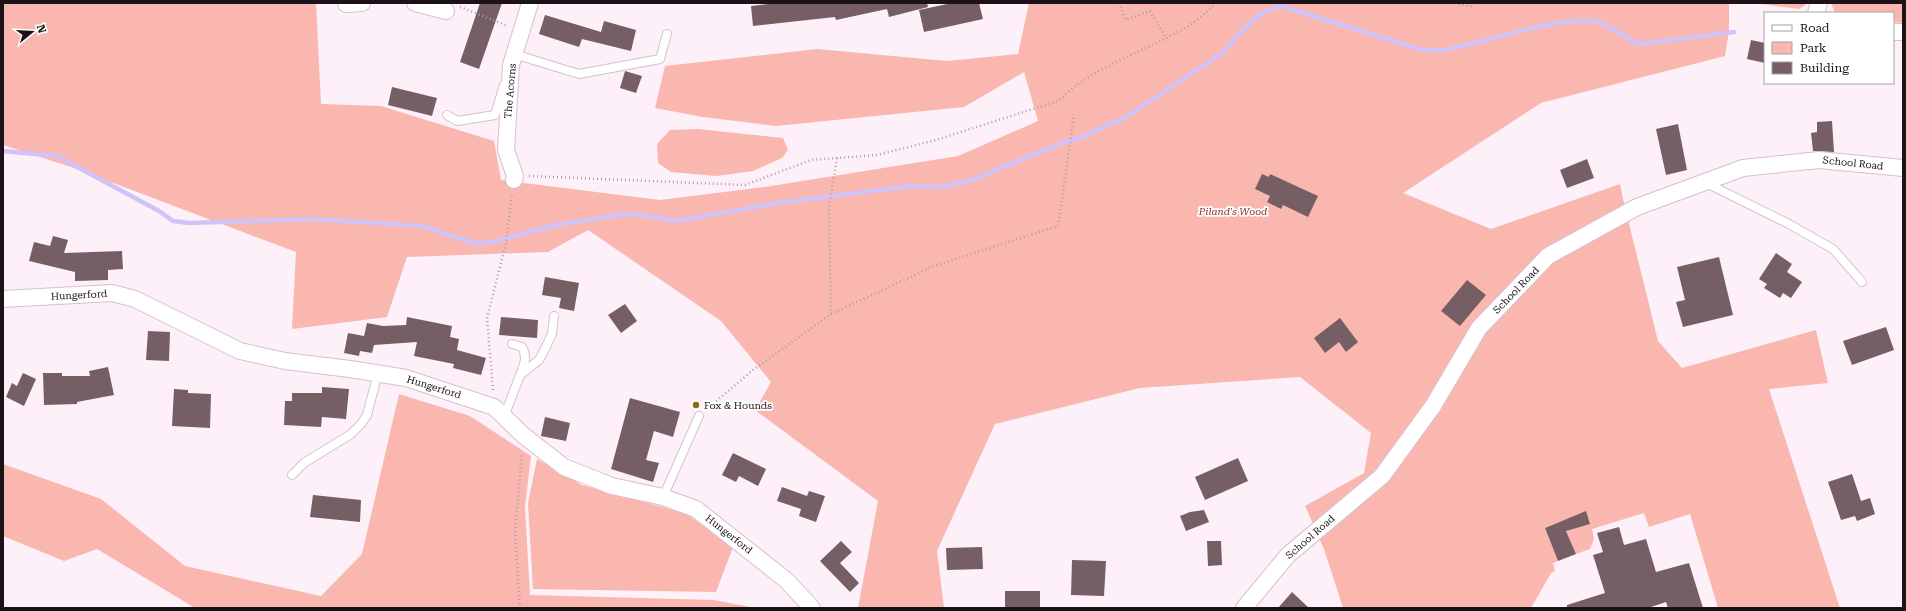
<svg xmlns="http://www.w3.org/2000/svg" width="1906" height="611" font-family="'Roboto Serif',serif">
	<style>
		.green { fill: #fab7b0 }
		.lines { fill: none; stroke-linecap: round; stroke-linejoin: round }
		.stream { stroke: #d0c3f7; stroke-width: 4.5 }
		.building { fill: #765f64 }
		.service-casing { stroke: #d6c0cd; stroke-width: 10 }
		.minor-casing { stroke: #d6c0cd; stroke-width: 18 }
		.path { stroke: #ab9fa7; stroke-width: 2.5; stroke-dasharray: 1 3; stroke-linecap: butt }
		.service { stroke: #fff; stroke-width: 8 }
		.minor { stroke: #fff; stroke-width: 16 }
		.poi-dot { fill: #866e0d; stroke: #fff; stroke-width: 1.5 }
		.labels { text-anchor: middle; dominant-baseline: central; stroke-width: 3.5; stroke-linejoin: round; paint-order: stroke }
		.street-label { font-size: 10px; fill: #1b1318; stroke: #fff }
		.park-label { font-size: 10px; font-style: italic; fill: #852d29; stroke: #fff }
		.poi-label { font-size: 10px; fill: #1b1318; stroke: #fff; text-anchor: start }
	</style>
	<rect width="100%" height="100%" fill="#fef0f9"/>
	<path class="green" d="M3 3H316L321 104 381 106 494 141 501 180 660 200 765 187 958 156 1038 121 1024 72 964 107 776 126 703 117 655 108 665 66 817 49 947 61 1018 54 1029 3H1729V31L1725 56 1541 103 1403 193 1491 229 1620 184 1623 199 1658 341 1682 368 1816 330 1828 383 1769 389 1840 608H1718L1690 514 1649 527 1644 513 1592 529 1594 539 1590 549 1576 554 1562 521 1545 528 1558 561 1553 563 1555 571 1551 573 1531 608H1343L1324 549 1305 506 1364 473 1371 433 1300 377 1140 388 995 424 937 551 944 608H858L878 501 755 410 771 382 721 321 588 230 548 252 407 257 387 317 292 329 296 252 71 167 3 145Z
		M1755 3H1808L1799 9Z
		M1831 3H1903V23L1893 22V13H1835Z
		M698 129 783 138 788 150 782 158 753 171 716 176 671 172 658 163 657 144 670 130Z
		M399 394 470 416 531 456 525 507 530 595 714 600 755 608H195L97 549 64 561 3 536V464L101 499 185 566 321 596 362 554Z
		M537 459 582 485 685 513 733 547 716 592 533 589 528 503Z"/>
	<g class="lines">
		<path class="stream" d="M3 151 57 156 159 211 173 221 189 223 312 219 422 226 478 244 496 241 556 225 625 214 648 216 676 221 778 203 911 186 942 187 972 180 1059 144 1082 137 1128 116 1222 53 1242 31 1261 13 1281 6 1422 50H1446L1545 25 1572 21H1598L1638 44 1734 32"/>
	</g>
	<path class="building" d="M480 3H502L479 69 460 62Z
		M776 3H927L928 7 889 17 887 9 836 20 835 17 753 26 751 6Z
		M952 3H979L983 19 924 32 919 10Z
		M545 15 601 32 604 21 636 30 631 51 582 39 579 47 539 34Z
		M1751 40 1765 43V63L1747 59Z
		M625 71 642 76 636 93 620 88Z
		M392 87 437 98 432 116 388 105Z
		M1832 121 1834 152 1813 151 1811 133 1817 132V122Z
		M1678 124 1687 170 1666 175 1656 129Z
		M1587 159 1594 178 1567 188 1560 170Z
		M1262 174 1269 177 1270 174 1318 196 1308 217 1283 205 1281 209 1267 202 1270 196 1255 189Z
		M53 236 68 240 64 253 122 251 123 269 108 270V280L75 281V272L29 261 34 242 50 246Z
		M1776 253 1792 264 1787 272 1802 282 1791 298 1783 293 1780 298 1764 288 1767 284 1759 279Z
		M1719 257 1733 315 1683 327 1676 302 1685 300 1677 267Z
		M545 277 579 283 574 311 559 308 561 298 542 295Z
		M1467 280 1486 295 1460 326 1441 311Z
		M625 304 637 321 621 333 608 315Z
		M407 317 452 326 450 337 459 339 457 350 486 358 481 375 453 368 454 364 414 356 417 342 374 345 372 353 360 351 359 356 344 353 348 333 364 336 367 323 383 326 406 325Z
		M501 317 538 320 537 338 499 335Z
		M1340 318 1358 342 1346 352 1339 342 1325 353 1314 338Z
		M1886 327 1894 350 1852 365 1843 341Z
		M148 331 170 332 169 361 146 360Z
		M108 367 114 395 77 402V404L44 405 43 373H62V376H90L89 371Z
		M23 373 36 379 24 406 6 397 12 383 17 386Z
		M322 387 349 389 346 419 322 417 321 427 284 425 285 401H292V393H322Z
		M174 389 188 390V393L211 394 210 428 172 426Z
		M630 398 680 412 673 437 654 431 646 460 659 463 653 482 611 469Z
		M545 417 570 423 566 441 541 436Z
		M733 453 766 469 758 486 739 476 736 482 722 475Z
		M1238 458 1248 481 1205 500 1195 477Z
		M1852 474 1861 501 1870 498 1875 514 1857 521 1855 516 1841 520 1828 482Z
		M782 487 807 496 809 491 825 496 816 522 799 516 801 509 777 501Z
		M313 495 361 500 360 522 310 517Z
		M1204 510 1209 522 1186 531 1180 516 1190 512Z
		M1586 511 1590 524 1566 531 1576 554 1558 561 1545 528Z
		M1619 527 1624 545 1646 539 1656 572 1689 563 1703 608H1668L1666 602 1648 608H1567V605L1605 593 1593 555 1603 552 1597 533Z
		M841 541 852 552 840 563 859 583 850 592 820 561Z
		M1207 541H1221L1222 565 1208 566Z
		M982 547 983 569 947 570 946 548Z
		M1072 560 1106 561 1104 596 1071 595Z
		M1005 591H1040V608H1005Z
		M1292 592 1309 608H1278Z"/>
	<g class="lines">
		<defs>
			<path id="service" d="M514 54 579 74 660 59 667 34
				M447 115 457 121 495 115 504 85
				M1704 182 1789 224 1833 249 1862 282
				M512 344 522 347C528 357 524 365 520 375
				M504 417 520 375 539 360 545 349 552 334 554 316
				M292 475 304 463 351 434 361 424 367 415 378 373
				M663 497 699 416"/>
			<path id="minor" d="M415 3 446 11
				M346 4 362 3
				M1816 13 1819 3
				M1893 32H1903
				M514 180 515 176 506 150 511 65 530 3
				M3 299 112 293 135 299 240 351 285 361 350 369 406 378 494 407 523 435 564 467 612 486 663 497 696 509 786 580 812 608
				M1244 608 1288 555 1382 476 1433 406 1479 328 1548 256 1637 207 1743 168 1819 160 1903 168"/>
		</defs>
		<use href="#service" class="service-casing"/>
		<use href="#minor" class="minor-casing"/>
		<path class="path" d="M1119 3 1126 20 1150 11 1166 38
			M1455 3 1471 6 1476 3
			M460 7 508 26
			M529 176 745 185 811 160 877 155 936 140 1058 101C1094 65 1148 51 1190 25 1200 19 1208 10 1216 3
			M831 314 934 266 1058 226 1074 115
			M493 390 487 318 506 243 512 194
			M707 409 753 370 831 314 829 207 837 158
			M520 608 515 532 522 453"/>
		<use href="#service" class="service"/>
		<use href="#minor" class="minor"/>
	</g>
	<circle class="poi-dot" cx="696" cy="405" r="4"/>
	<g class="labels">
		<g class="street-label">
			<text transform="translate(510 91) rotate(-85)">The Acorns</text>
			<text transform="translate(1853 163) rotate(6)">School Road</text>
			<text transform="translate(1516 290) rotate(-46)">School Road</text>
			<text transform="translate(79 295) rotate(-3)">Hungerford</text>
			<text transform="translate(434 387) rotate(17)">Hungerford</text>
			<text transform="translate(729 534) rotate(38)">Hungerford</text>
			<text transform="translate(1310 537) rotate(-41)">School Road</text>
		</g>
		<g class="park-label">
			<text x="1233" y="211">Piland's Wood</text>
		</g>
		<g class="poi-label">
			<text x="704" y="405">Fox &amp; Hounds</text>
		</g>
	</g>
	<rect width="1906" height="611" fill="none" stroke="#1b1318" stroke-width="8"/>
	<rect x="1764" y="12" width="130" height="72" fill="#ffffff" stroke="#a4a1a3"/>
	<rect x="1772" y="25" width="20" height="6" fill="#ffffff" stroke="#a4a1a3"/>
	<text x="1800" y="32" font-size="12" fill="#1b1318">Road</text>
	<rect x="1772" y="42" width="20" height="12" fill="#fab7b0" stroke="#a4a1a3"/>
	<text x="1800" y="52" font-size="12" fill="#1b1318">Park</text>
	<rect x="1772" y="62" width="20" height="12" fill="#765f64" stroke="#a4a1a3"/>
	<text x="1800" y="72" font-size="12" fill="#1b1318">Building</text>
	<g transform="translate(32 32) rotate(72)" stroke="#ffffff" stroke-width="3" paint-order="stroke">
	<path d="M0-3L7 15L0 10L-7 15Z" fill="#1b1318"/>
	<text y="-6" font-size="11" font-weight="bold" text-anchor="middle" fill="#1b1318">N</text>
	</g>
</svg>
